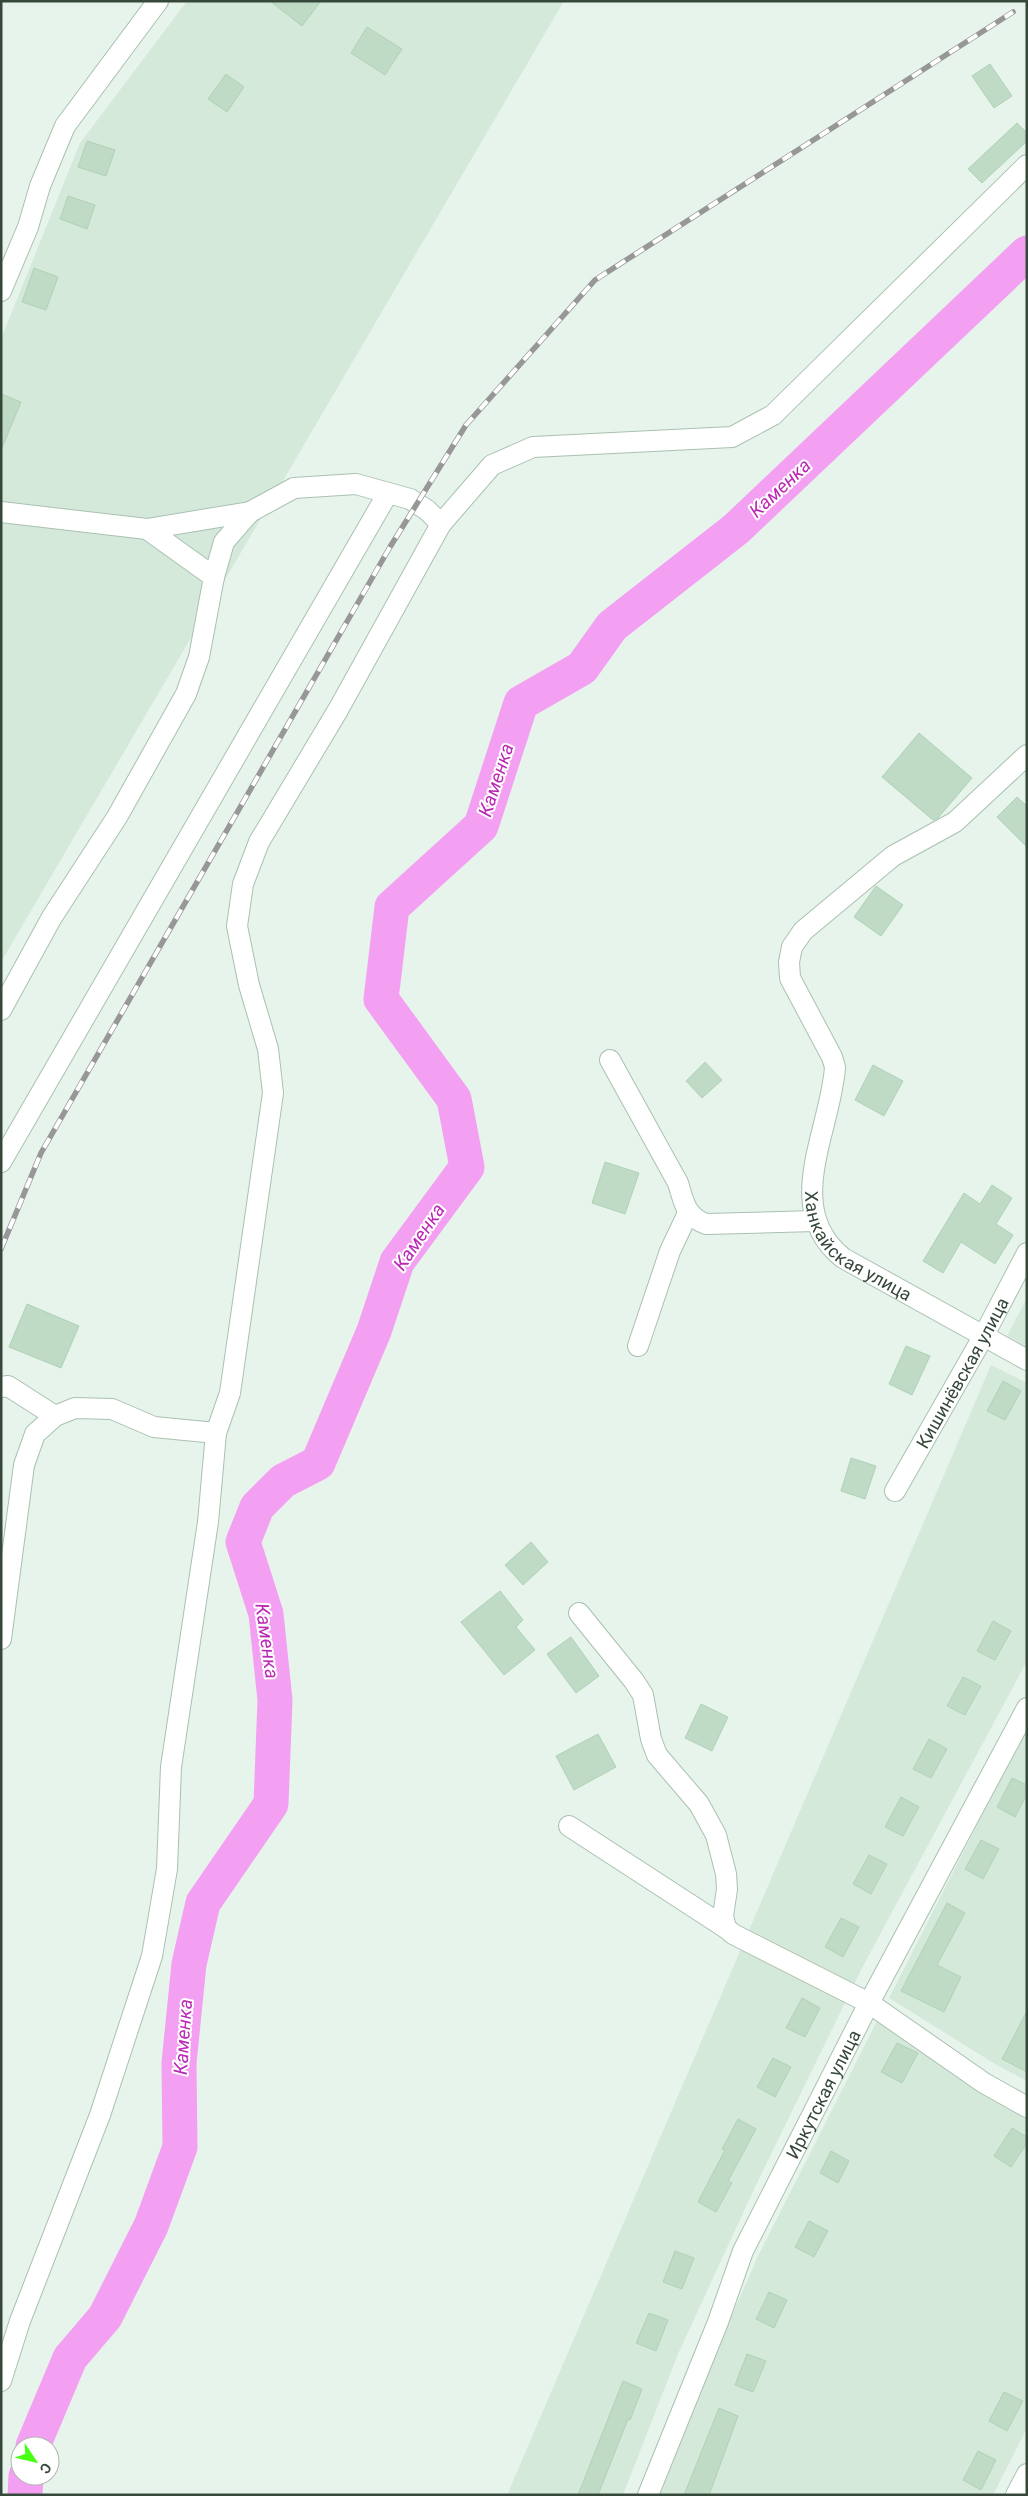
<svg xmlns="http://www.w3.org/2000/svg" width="1028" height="2496" font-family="Roboto,sans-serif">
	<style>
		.residential { fill: #d5e9db }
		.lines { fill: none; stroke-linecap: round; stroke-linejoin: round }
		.river { stroke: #f4a0f2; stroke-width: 35 }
		.building { fill: #bfdac5; stroke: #afd2b7 }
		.minor-casing { stroke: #a9c1b0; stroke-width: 22 }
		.minor { stroke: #fff; stroke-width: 20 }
		.rail-casing { stroke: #979797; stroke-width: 5.5 }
		.rail { stroke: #fff; stroke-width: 4; stroke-dasharray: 11; stroke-linecap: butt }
		.labels { text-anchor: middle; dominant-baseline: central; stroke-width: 4; stroke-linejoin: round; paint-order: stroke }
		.street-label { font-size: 18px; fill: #36483a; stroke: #fff }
		.water-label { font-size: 19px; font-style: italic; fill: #ba28b4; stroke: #fff }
	</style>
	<rect width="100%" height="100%" fill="#e7f4eb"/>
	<path class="residential" d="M187 1H564L1 962V339L80 143Z
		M1027 1298V1347L1007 1336Z
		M991 1365 1027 1383V1661L861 1970 756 2185 678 2354 623 2495H507Z
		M1027 1727V2081L995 2064 889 1998Z
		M878 2019 982 2092 1027 2119V2428L993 2495H653L758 2256Z"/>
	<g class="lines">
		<path class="river" d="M33 2446 70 2358 105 2317 151 2226 180 2147 179 2063 189 1964 203 1903 271 1804 275 1700 266 1614 243 1542 257 1507 283 1481 318 1463 374 1331 397 1262 467 1167 454 1099 381 999 392 907 481 826 521 703 582 668 612 626 736 529 1027 253
			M25 2495 26 2476"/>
	</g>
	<path class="building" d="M270 1H321L302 26Z
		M367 27 402 49 385 75 351 53Z
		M990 64 1012 96 994 108 972 76Z
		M226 74 244 87 227 112 208 99Z
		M1017 123 1027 133V141L982 183 968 169Z
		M87 141 115 150 106 176 78 167Z
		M68 196 95 205 87 229 60 219Z
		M34 268 58 277 46 310 22 302Z
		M1 394 21 402 2 448H1Z
		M919 733 972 778 938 818 933 820 882 777Z
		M1017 797 1027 806V847L997 817Z
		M876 886 903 905 881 936 854 917Z
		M705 1062 722 1080 702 1098 686 1081Z
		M873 1065 903 1081 884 1116 855 1100Z
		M605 1162 639 1173 625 1214 592 1203Z
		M992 1185 1012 1198 996 1224 1013 1235 995 1264 961 1242 943 1273 923 1261 964 1193 980 1204Z
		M27 1304 79 1326 61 1368 9 1347Z
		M906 1346 930 1356 912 1395 889 1384Z
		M1003 1381 1021 1391 1005 1420 987 1411Z
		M851 1458 876 1466 865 1499 841 1491Z
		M531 1542 548 1562 523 1585 505 1565Z
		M500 1591 523 1620 516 1627 535 1650 504 1675 461 1622Z
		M993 1621 1011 1631 995 1660 977 1651Z
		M571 1637 599 1676 576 1693 547 1654Z
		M963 1677 981 1686 965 1715 947 1706Z
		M701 1704 728 1717 712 1751 685 1738Z
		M598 1734 616 1767 574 1790 556 1756Z
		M929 1739 947 1749 931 1778 913 1769Z
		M1012 1778 1027 1785V1794L1015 1817 997 1807Z
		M901 1797 919 1807 903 1836 885 1827Z
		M981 1840 999 1849 983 1879 965 1869Z
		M869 1855 887 1864 871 1894 853 1884Z
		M947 1903 965 1913 937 1965 961 1977 944 2012 901 1991Z
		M841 1918 859 1927 843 1957 825 1947Z
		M802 1998 820 2008 805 2037 786 2028Z
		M1027 2011V2072L1002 2059Z
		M897 2043 918 2053 902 2083 881 2072Z
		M773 2058 791 2067 775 2097 757 2087Z
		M738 2119 756 2129 728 2181 732 2183 716 2212 698 2202 725 2150 722 2149Z
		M1012 2128 1027 2137V2143L1011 2167 994 2156Z
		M831 2151 849 2161 838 2183 820 2173Z
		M809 2221 828 2231 814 2257 795 2247Z
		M675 2251 694 2258 682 2289 663 2282Z
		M769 2292 787 2300 774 2328 756 2319Z
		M649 2313 668 2320 656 2351 636 2343Z
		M747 2354 766 2361 753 2392 735 2385Z
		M623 2381 642 2389 630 2420 628 2419 598 2495H578Z
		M1004 2392 1023 2401 1007 2431 989 2421Z
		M719 2408 738 2416 709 2495H684Z
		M978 2451 996 2460 981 2490 963 2480Z"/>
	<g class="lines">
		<defs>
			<g id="minor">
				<path d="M1 291 28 227 40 186 65 126 158 1"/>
				<path d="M1 512 147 529 214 577"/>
				<path d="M147 529 250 512"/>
				<path id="s1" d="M1027 755 955 822 893 856 803 931 792 947 789 962 790 978 832 1057 835 1067C831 1130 781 1209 843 1258L1027 1360"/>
				<path d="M1 1010 52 917 117 817 186 694 199 657 214 577 224 542 250 512 294 488 356 484 410 499 427 510 441 524"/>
				<path d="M610 1060 678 1183C684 1202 685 1216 706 1224L815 1221"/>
				<path d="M1 1162 388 493"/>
				<path d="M638 1346 670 1251 688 1213"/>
				<path d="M1 1387 8 1386 55 1416"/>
				<path id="s2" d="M895 1491 983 1337 1027 1253"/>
				<path d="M579 1613 634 1681 643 1695 651 1739 657 1755 699 1804 716 1835 726 1874 727 1889 723 1916 726 1928 733 1934 869 2003 984 2083 1027 2107"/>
				<path d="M1 1639 24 1465 35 1434 55 1416 75 1408 112 1409 154 1427 216 1433"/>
				<path d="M569 1826 726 1928"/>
				<path d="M1 2381 20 2321 100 2115 152 1956 167 1869 171 1767 208 1522 216 1433 230 1393 273 1093 268 1049 249 985 237 926 243 884 259 842 338 710 441 524 492 465 533 447 732 437 773 415 1027 165"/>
				<path id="s3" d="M648 2495 718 2322 743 2251 869 2003 1027 1708"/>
				<path d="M1016 2495 1027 2474"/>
			</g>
		</defs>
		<use href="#minor" class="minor-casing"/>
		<use href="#minor" class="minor"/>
		<defs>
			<path id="rail" d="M1 1249 41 1153 390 547 466 425 595 280 1013 12"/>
		</defs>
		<use href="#rail" class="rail-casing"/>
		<use href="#rail" class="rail"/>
	</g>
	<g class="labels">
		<g class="street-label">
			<text stroke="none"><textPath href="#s1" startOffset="640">Ханкайская улица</textPath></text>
			<text stroke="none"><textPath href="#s2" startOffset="136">Кишинёвская улица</textPath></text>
			<text stroke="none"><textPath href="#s3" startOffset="438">Иркутская улица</textPath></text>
		</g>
		<g class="water-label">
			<text transform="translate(780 488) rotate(-43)">Каменка</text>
			<text transform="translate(496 780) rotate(-72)">Каменка</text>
			<text transform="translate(419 1237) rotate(-56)">Каменка</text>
			<text transform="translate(267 1641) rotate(82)">Каменка</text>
			<text transform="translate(183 2037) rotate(-86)">Каменка</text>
		</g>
	</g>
	<rect width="1028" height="2496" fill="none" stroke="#36483a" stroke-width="5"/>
	<g transform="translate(35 2461) rotate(125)"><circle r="24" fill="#ffffff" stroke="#afb6b0"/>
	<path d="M0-4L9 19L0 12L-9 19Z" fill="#49ff14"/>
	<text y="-8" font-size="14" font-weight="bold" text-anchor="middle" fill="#36483a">С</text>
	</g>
</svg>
